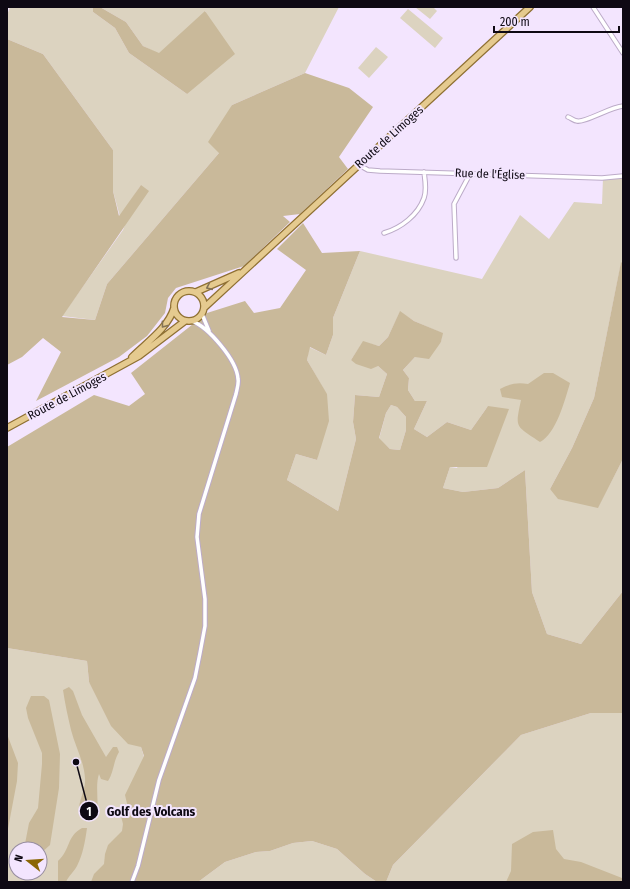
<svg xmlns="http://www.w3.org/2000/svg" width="630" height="889" font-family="'Fira Sans Condensed',sans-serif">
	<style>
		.green { fill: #dcd3c0; fill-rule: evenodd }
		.forest { fill: #c9b99a; fill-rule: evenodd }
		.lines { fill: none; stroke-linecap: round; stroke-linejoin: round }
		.street-casing { stroke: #bcabc8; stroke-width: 5.5 }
		.primary-casing { stroke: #8f7033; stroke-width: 8 }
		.street { stroke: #fff; stroke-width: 3.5 }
		.primary { stroke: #e5ca8f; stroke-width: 5.5 }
		.oneway { stroke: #847357 }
		.labels { text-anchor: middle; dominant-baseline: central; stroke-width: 4; stroke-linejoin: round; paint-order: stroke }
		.street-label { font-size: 12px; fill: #0e0913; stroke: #f3e5fe }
		.leader { fill: none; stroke: #0e0913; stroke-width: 1.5 }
		.callout-dot { fill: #0e0913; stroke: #f3e5fe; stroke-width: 1.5 }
		.mark-label { font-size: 12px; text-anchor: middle; font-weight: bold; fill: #fff }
		.callout-label { font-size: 13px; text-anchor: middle; font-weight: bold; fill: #0e0913; stroke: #f3e5fe; stroke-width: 4; stroke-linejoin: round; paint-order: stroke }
	</style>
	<rect width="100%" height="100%" fill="#f3e5fe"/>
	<path class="green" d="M10 7H93V12L115 28 129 53 187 94 206 11 159 54 143 46 126 22 100 7H339L305 73 232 105 219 153 107 284 95 320 62 316 123 230 141 185 120 217 113 191V150L43 54 7 39V15Z
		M415 7H433L437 11 430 19Z
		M408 9 443 38 435 48 400 18Z
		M376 47 388 57 369 78 358 68Z
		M623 176V264L621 263 594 398 572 448 550 489 598 507 623 459V591L581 644 547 634 532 592 525 470 498 488 463 492 443 488 450 467 457 468 488 406 471 430 447 422 427 437 414 429 427 401H415L408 390 409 378 403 370 415 357 441 342 442 333 414 321 400 312 388 337 379 346 363 342 351 360 378 366 387 374 379 397 355 395 353 422 356 439 338 511 287 480 296 454 317 460 327 395 307 360 309 347 326 355 333 335V318L360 251 482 279 520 215 549 239 574 202 602 204 603 178Z
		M391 405 397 407 406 417V430L400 450 390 449 379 439 386 413Z
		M7 648 87 661 89 682 141 747 147 767 108 882H7ZM16 849H40V873H16Z
		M591 713H623V882H386L393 865 521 735Z
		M312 841 337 849 365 874 377 882H198L225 862 256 852 270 851 293 843Z"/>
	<path class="forest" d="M93 7H100L126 22 143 46 159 53 205 11 235 54 187 94 129 53 115 28 93 12Z
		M7 39 43 54 113 150V191L119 216 141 185 149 191 62 317 95 320 107 284 219 153 208 142 232 105 305 73 349 88 373 107 339 157 348 169 300 214 283 216 290 222 244 266 176 288 168 298 165 313 147 336 119 357 36 401 61 352 43 338 22 357 7 365Z
		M303 223 322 253 360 251 333 318V335L326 355 310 347 307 360 327 394 329 421 317 460 296 454 287 480 338 511 356 439 353 422 355 395 379 397 387 374 378 366 371 369 356 364 351 360 363 341 379 346 388 337 400 311 414 321 443 333 441 342 429 359 415 357 403 370 409 378 408 390 415 401H427L414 429 427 437 447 422 471 430 488 406 509 409 487 467H450L443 488 463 492 498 488 525 470 532 592 547 634 581 644 623 591V713H591L521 735 393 865 386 882H377L365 874 337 849 312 841 293 843 270 851 256 852 225 862 198 882H91L94 874 104 864 105 854 108 845 122 831 123 824 121 816 129 812 125 795 144 756 141 747 128 744 111 726 89 682 87 661 7 648V447L94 395 129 406 145 394 131 373 207 313 245 301 254 313 280 308 306 270 277 249ZM391 405 397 407 406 417V430L400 450 390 449 379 438 386 413Z
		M621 262 623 264V459L598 508 558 499 550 489 572 448 594 398Z
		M544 373H553L570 383C565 400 556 434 540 442 515 425 515 429 521 400L502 397 500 389C509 384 517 382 528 384Z
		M69 687 73 691 82 715 106 757 113 747H117L119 752C113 762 114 772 108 781L101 779 99 774C95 785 99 802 97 815L90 818 79 808C80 797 86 789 85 778 84 761 75 746 71 730 68 717 65 704 63 690Z
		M31 696H44L49 700 60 754 59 788 50 845 41 853 43 863 40 862V849H24L29 823 38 808 42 764V753L28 718 26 708Z
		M7 734 18 763 17 781 7 834Z
		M82 828H87C85 842 83 854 77 866 74 872 69 875 66 882H58V861C71 849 66 837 82 828Z
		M553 830 556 849 564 859 581 862 622 878 623 876V882H506L511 871 512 844 533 832Z"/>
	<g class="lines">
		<defs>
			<path id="street" d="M593 7 623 53
				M568 117C571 118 574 121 577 121 585 123 610 107 623 106
				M359 165 368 170 380 171 602 178 623 176
				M384 233C401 228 418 215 424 198 427 190 425 180 424 172
				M456 258 454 204 470 174
				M202 314 209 331
				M132 882 138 866 159 780 195 678 200 653 205 626V599L197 537 199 514 236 394C237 389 239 383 238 379 237 360 208 327 192 321"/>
			<path id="primary" d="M174 306a15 15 0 1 1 30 0a15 15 0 1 1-30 0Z
				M196 292 239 273
				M205 307 530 7
				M132 357C147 342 168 328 174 308
				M7 428 139 356 185 321"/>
		</defs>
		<use href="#street" class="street-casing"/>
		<use href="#primary" class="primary-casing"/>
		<use href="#street" class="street"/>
		<use href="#primary" class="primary"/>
	</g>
	<defs><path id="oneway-chevron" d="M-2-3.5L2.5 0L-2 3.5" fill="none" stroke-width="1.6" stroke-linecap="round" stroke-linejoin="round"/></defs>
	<g class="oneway">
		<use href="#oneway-chevron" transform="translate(209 287) rotate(156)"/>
		<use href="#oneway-chevron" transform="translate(164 325) rotate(127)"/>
	</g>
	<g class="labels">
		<g class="street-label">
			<text transform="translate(389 137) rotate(-42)">Route de Limoges</text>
			<text transform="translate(490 174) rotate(2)">Rue de l'Église</text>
			<text transform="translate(67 396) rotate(-28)">Route de Limoges</text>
		</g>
	</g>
	<path class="leader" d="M76 762L89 811"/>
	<g class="callout-dot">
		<circle cx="76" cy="762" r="4"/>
		<circle cx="89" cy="811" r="10"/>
	</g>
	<g class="mark-label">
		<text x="89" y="816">1</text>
	</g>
	<g class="callout-label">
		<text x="151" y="816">Golf des Volcans</text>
	</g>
	<rect width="630" height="889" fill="none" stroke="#0e0913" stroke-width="16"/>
	<g transform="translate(28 861) rotate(287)"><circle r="19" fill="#f3e5fe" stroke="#978da0"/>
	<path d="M0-3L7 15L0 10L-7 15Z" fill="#8a6604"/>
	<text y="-6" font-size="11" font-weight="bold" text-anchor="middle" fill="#0e0913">N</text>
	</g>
	<path d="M494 26v6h125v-6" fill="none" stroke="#0e0913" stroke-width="2"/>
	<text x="500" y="26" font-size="12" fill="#0e0913" stroke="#f3e5fe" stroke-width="3" paint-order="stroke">200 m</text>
</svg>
